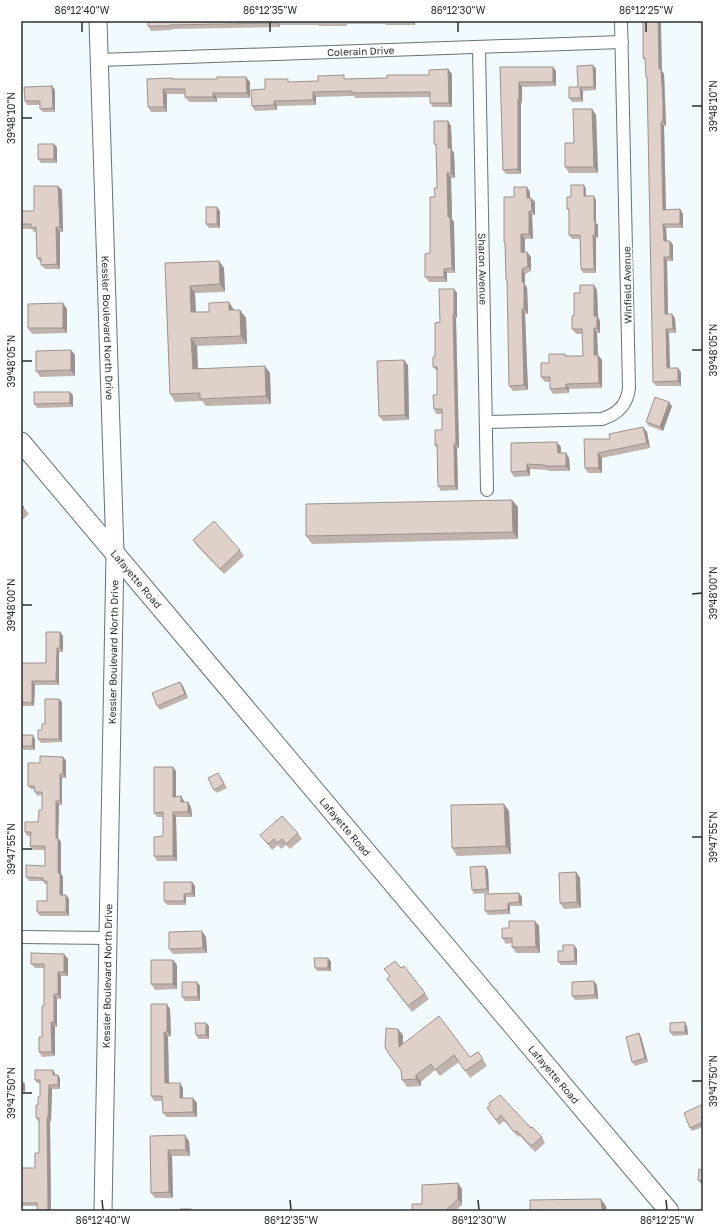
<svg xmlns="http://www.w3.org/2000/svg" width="724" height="1232" font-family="'Golos Text',sans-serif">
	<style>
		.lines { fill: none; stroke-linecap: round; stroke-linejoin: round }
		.minor-casing { stroke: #657379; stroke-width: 14 }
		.secondary-casing { stroke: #657379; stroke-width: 19 }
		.primary-casing { stroke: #657379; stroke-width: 21 }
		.minor { stroke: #fff; stroke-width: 12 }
		.secondary { stroke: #fff; stroke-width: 17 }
		.primary { stroke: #fff; stroke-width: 19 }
		.wall { fill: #c0b3ad }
		.shaded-wall { fill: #9c928d }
		.building { fill: #dfd0c9; stroke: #9c928d }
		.ticks { fill: none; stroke: #2a3032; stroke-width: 1.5 }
		.labels { text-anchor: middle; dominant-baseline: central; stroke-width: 4; stroke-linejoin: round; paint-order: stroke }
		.street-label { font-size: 10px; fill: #2a3032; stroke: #fff }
		.neatline { fill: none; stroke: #2a3032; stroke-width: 1.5 }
		.ticks-label { font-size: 10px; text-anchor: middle; fill: #2a3032 }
	</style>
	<rect width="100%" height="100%" fill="#f1fafe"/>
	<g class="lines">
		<defs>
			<g id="minor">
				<path id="s1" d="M479 47 487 490"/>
				<path id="s2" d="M99 60 622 42"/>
				<path d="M486 422 602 419C618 414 627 405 629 388L621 21"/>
				<path d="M21 937 108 938"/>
			</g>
			<g id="secondary">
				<path id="s3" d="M98 21 115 553 103 1211"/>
			</g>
			<g id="primary">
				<path id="s4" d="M21 442 669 1211"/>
			</g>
		</defs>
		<use href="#minor" class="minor-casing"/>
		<use href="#secondary" class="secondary-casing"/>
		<use href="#primary" class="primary-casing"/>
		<use href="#minor" class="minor"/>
		<use href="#secondary" class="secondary"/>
		<use href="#primary" class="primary"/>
	</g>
	<path class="wall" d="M148 21H472L415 22V25H386L385 24H347V26H319L318 25H280V27L172 29V30L151 31 148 26Z
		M643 21 662 71 664 74 666 126H664L666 210 680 209 683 214V228H666L667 241H670L673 245V261H667L668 314H672L675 318 676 333H669L670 368 681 372V386H656L653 382 647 79 646 77 645 60 643 58Z
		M593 65 596 69V90L583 91V102H572L569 98Z
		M500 67H553L556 71V86L522 87V103H521V174H506L503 170Z
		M448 69 452 74V107H433L430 103V97L355 98 354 96 316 97V105L277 106V110L255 111 252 106 265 89 290 82 318 81 346 79 387 78 429 75Z
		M172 78 173 79 250 82V98H217V102H189L185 97V94H167V112H151L148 107Z
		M52 86 55 90V112H43L40 109V105H27L25 101Z
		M592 109 596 115 598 173H569L565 167 574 143Z
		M448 121 451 126 452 150 454 153 455 178H451L452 219 454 222 455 273H447V282H429L425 277 430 253 435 197 437 188V147L434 144Z
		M57 147V163H41L38 159Z
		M584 185 586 189V196L596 200V223L598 225V238H596V273H583L581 269 580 239H572L569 235V212L567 209 571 197Z
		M58 186 62 190 63 232H60V269H45L41 265V262H40L37 258 36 232H34L32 229H21V211H34Z
		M530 192V198L535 202V215H532L533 239H525V252L531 257V271L525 274V285L527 287 528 314H525L528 390 513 391 509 386 508 283 506 280 505 245 504 242 514 197Z
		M220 211V228H209L206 224Z
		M219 261 224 268 225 292 195 293 196 312 240 310 246 318 247 344 197 346 198 368 270 373 271 404 206 406 202 401 175 402 170 394 165 263Z
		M594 285 597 290 598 317 600 321V333H597L598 355 602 360V388L569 389V393L553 394 550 389V382H545L541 377 549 363 565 354 567 356H583V334H576L572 329 574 316 580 293Z
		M454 289 457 293V318H456L459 448H457L458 490 441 491 438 486 437 448 435 445 442 430V414H436L434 409 437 395V371L433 367 435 357 440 322Z
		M67 309V333L32 334 28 328Z
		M71 350 75 355V376L40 377 36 371Z
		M408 365 409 420 383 421 379 416Z
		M73 395V407L37 408 34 404Z
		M672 406 663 431 649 426 646 422Z
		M643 427 647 432 650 448 602 458V473H588L585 468 610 439Z
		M561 447V453H566L569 458 570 471H549L547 470 530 469V476L514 477 511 472Z
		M512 500 518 507V539L312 544 306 536Z
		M21 504 29 514 21 521Z
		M193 540 240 550 244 556 224 574 197 546Z
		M60 632 63 636V652H59V685H35L34 706H22L21 705V663H46Z
		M183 686 188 698 160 710 157 706Z
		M59 699 62 702V742L41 743 38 739 45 724Z
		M35 739V750H24L21 746Z
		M66 760V778H62V805H59L58 838 61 842V873L63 877V895H66L69 899V916H40L37 912 47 901V884H45L43 881H29L26 877 45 866V850H33L30 846V836H27L25 832 38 822 42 810V795L37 796 35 792 34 789H31L28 786 40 763Z
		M176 771V797L181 796 184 801V802H188L191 807 192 817H176L177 861H157L154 856 163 836V817H157L154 813Z
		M221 777 227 788 217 793 214 790Z
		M509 811 511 854 457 856 452 848Z
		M298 833 302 839 290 849 286 845 281 849 278 845 272 850 260 835Z
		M485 866 488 870 489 893 474 894 472 890Z
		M576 872 580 878 581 908 564 909 560 903Z
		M195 886V897H186V905H167L164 901Z
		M522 897V906H510V914L488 915 485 911Z
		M535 921 539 926 540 953H516L512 947V943L506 944 502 938 509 928Z
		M206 937 207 953 173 954 169 949Z
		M577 949V965H561L558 962 563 951Z
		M64 954 68 959V976H61V999H57V1027H55V1056L42 1057 39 1052 42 1037 44 1006V968H35L31 964Z
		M328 958 331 962V971H317L315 968Z
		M173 960 177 965V989L155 990 151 984Z
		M401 968 425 993 429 999 412 1012 391 985 390 977Z
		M197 982 200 986V1001H185L182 997Z
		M597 985 598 999 575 1000 572 996Z
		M151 1004 170 1009 171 1036 168 1037 169 1083 183 1088V1098L197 1103V1117H166L163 1113V1101H154L151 1096Z
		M209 1026V1039H198L196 1035Z
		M687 1026 688 1035 673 1036 670 1032Z
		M639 1033 641 1037 648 1062 635 1066 632 1062Z
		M403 1035V1044L470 1057 478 1052 487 1066 470 1078 459 1062 440 1076 435 1070 421 1082V1086L407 1087 402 1080 401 1071 389 1054Z
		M55 1073V1075L60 1078V1089H52L51 1122H50L51 1211H37V1206H21V1194H22L35 1168 39 1153V1121H38L36 1118 40 1097V1083H37L35 1080Z
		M21 1081 25 1084V1092H21Z
		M703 1104V1127L692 1131 690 1128Z
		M487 1108 542 1137 545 1143 535 1152 520 1136 518 1137 504 1121 499 1125Z
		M150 1136 189 1141 190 1156H172L173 1198H155L151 1193Z
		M703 1170V1184H701L698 1180Z
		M462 1189V1205L455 1211H412L422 1204Z"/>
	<path class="shaded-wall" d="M277 21 280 25V27L277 23Z
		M412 21H414L415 22V25Z
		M658 21H661L662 71 664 74 666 126 663 122 659 69Z
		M593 65 596 69V90L594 87Z
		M553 67 556 71V86L553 82Z
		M448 69 452 74V107L449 103Z
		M246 77 250 82V98L247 93Z
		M519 82 522 87V103L519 99Z
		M52 86 55 90V112L53 108Z
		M580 87 583 91V102L581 98Z
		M163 89 167 94V112L164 107Z
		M313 92 316 97V105L313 100Z
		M213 93 217 98V102L213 97Z
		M518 99 521 103V174L518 169Z
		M274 101 277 106V110L274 105Z
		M592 109 596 115 598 173 594 167Z
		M448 121 451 126 452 150 454 153 455 178 451 173 448 148Z
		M661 122 664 126 666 214 663 210Z
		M54 144 57 147V163L54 159Z
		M447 173 451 178 452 219 454 222 455 273 452 268 448 217Z
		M584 185 586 189V200L584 196Z
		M58 186 62 190 63 232 60 227Z
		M527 187 530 192V202L527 198Z
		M594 196 596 200V223L598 225V238L595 235 594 221Z
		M531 198 535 202V215L532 211Z
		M217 207 220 211V228L217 224Z
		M680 209 683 214V228L680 224Z
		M529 211 532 215 533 239 529 234Z
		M663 224 666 228 667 245 664 241Z
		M56 227 60 232V269L57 264Z
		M521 234 525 239V257L521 252Z
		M593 235 596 238V273L594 269Z
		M670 241 673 245V261L670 257Z
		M527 252 531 257V271L528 266Z
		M664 257 667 261 668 319 665 314Z
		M219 261 224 268 225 292 220 284Z
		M444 269 447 273V282L444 277Z
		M522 269 525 274V285L527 287 528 314 524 309 522 282Z
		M594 285 597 290 598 317 600 321V333L597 328 594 316Z
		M190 286 195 293 196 320 191 312Z
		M454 289 457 293V318L454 314Z
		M229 302 234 310V318L229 310Z
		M63 303 67 309V333L63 328Z
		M522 309 525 314 528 390 524 385Z
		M240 310 246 318 247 344 241 336Z
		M453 314 456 318 459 448 456 444Z
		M672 314 675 318 676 333 673 329Z
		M594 328 597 333 598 360 594 355Z
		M666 329 669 333 670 372 667 368Z
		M191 338 197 346 198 376 193 369Z
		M71 350 75 355V376L71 370Z
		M598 355 602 360V388L599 383Z
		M404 360 408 365 409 420 405 415Z
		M265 366 270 373 271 404 266 396Z
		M678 368 681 372V386L678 381Z
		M566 384 569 389V393L566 388Z
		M70 392 73 395V407L70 403Z
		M669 402 672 406 663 431 660 427Z
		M643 427 647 432 650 448 647 443Z
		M557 442 561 447V458L558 453Z
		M454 444 457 448 458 490 455 486Z
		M566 453 569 458 570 471 566 466Z
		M598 453 602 458V473L599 468Z
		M527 464 530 469V476L527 471Z
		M512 500 518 507V539L513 532Z
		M60 632 63 636V652L60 648Z
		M57 648 59 652V685L56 681Z
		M32 681 35 685 34 706 32 703Z
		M180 682 183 686 188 698 185 694Z
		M59 699 62 702V742L59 739Z
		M33 735 35 739V750L32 746Z
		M63 757 66 760V778L63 774Z
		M173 767 176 771V801L173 797Z
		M60 774 62 778V805L60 801Z
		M181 796 184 801V807L181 802Z
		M56 801 59 805 58 842 56 838Z
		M188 802 191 807 192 817 188 812Z
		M504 804 509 811 511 854 506 846Z
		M173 812 176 817 177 861 173 856Z
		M58 838 61 842V873L63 877V899L60 895 58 873Z
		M485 866 488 870 489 893 487 889Z
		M576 872 580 878 581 908 577 902Z
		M192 882 195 886V897L192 893Z
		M519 893 522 897V906L519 902Z
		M184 894 186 897V905L184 901Z
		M66 895 69 899V916L66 912Z
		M508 903 510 906V914L508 910Z
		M535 921 539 926 540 953 536 947Z
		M202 931 206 937 207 953 203 948Z
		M574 945 577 949V965L575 961Z
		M64 954 68 959V976L64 972Z
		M328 958 331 962V971L328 968Z
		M173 960 177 965V989L173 984Z
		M58 972 61 976V999L58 994Z
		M594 981 597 985 598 999 595 995Z
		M197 982 200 986V1001L198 997Z
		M54 994 57 999V1027L54 1023Z
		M167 1004 170 1009 171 1036 167 1032Z
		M51 1022 55 1027V1056L52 1052Z
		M685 1022 687 1026 688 1035 685 1032Z
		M206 1023 209 1026V1039L206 1035Z
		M398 1029 403 1035V1054L399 1047Z
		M164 1032 168 1037 169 1088 165 1083Z
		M639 1033 641 1037 648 1062 645 1058Z
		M53 1070 55 1073V1078L53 1075Z
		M58 1075 60 1078V1089L58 1085Z
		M416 1075 421 1082V1086L416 1079Z
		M22 1081 25 1084V1092L22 1089Z
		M180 1083 183 1088V1103L180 1098Z
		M49 1085 52 1089 51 1122 48 1118Z
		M193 1098 197 1103V1117L193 1112Z
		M47 1118 50 1122 51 1211H49L48 1210Z
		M185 1135 189 1141 190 1156 186 1150Z
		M168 1150 172 1156 173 1198 169 1192Z
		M458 1183 462 1189V1205L458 1199Z
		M601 1199 606 1206 607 1211H602Z"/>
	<path class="building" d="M148 21H277V23L169 25V26H148Z
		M315 21H344L315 22Z
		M643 21H658L659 69H661L663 101V122H661L663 210 680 209V224H663L664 241H670V257H664L665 314H672L673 329H666L667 368H678V381L653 382 647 77H646L645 58H643Z
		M593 65 594 87H580L581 98H569V87H578L577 66Z
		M500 67H553V82H519V99H518V169L503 170Z
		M448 69 449 103H430V92L352 93V91L313 92V100L274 101V105L252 106 251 90 265 89V79H288V82L318 81V76L344 75V79L387 78V75H429V70Z
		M217 77H246L247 93H213V97H185V89H163L164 107H148L147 79 172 78V79H217Z
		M52 86 53 108 40 109V101H25L24 87Z
		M573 109H592L594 167H565V143H574Z
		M434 121H448V148H451V173H447L448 217H450L452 268 444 269V277H425V254L430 253V197H435L434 188H437L436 144H434Z
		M38 144H54V159H38Z
		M571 185H584V196H594V221H595V235H593L594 269H581L580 235H569V209H567V197H571Z
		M34 186H58L60 227H56L57 264 41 265V258H37L36 227 31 228V224H21V211H34Z
		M514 187H527V198H531L532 211H529V234H521V252H527L528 266 522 269V282H524V309H522L524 385 509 386 507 280H506L505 242H504V197H514Z
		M206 207H217V224H206Z
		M219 261 220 284 190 286 191 312H209V303L229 302V310H240L241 336 191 338 193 369 265 366 266 396 200 399V393L170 394 165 263Z
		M580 285H594V316H597V328H594V355H598L599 383 566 384V388L550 389V377H541V363H549V354H565V356H583L582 329H572V316H574V293H580Z
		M439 289H454V314H453L456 444H454L455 486H438L437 444 435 445V430H442V409H434L433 395H437V367H433V357H435V323L440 322Z
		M63 303V328H28V304Z
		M71 350V370L36 371V351Z
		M404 360 405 415 379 416 377 361Z
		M34 392H70V403L34 404Z
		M655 397 669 402 660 427 646 422Z
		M643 427 647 443 598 453 599 468H585L584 439H610L609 434Z
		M557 442 558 453H566V466H545V465L527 464V471L511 472V443Z
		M512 500 513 532 306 536V504Z
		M21 504 24 507 21 509Z
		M214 521 240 550 220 569 193 540Z
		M46 632H60V648H57L56 681H32V703L21 702V663H46Z
		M180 682 185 694 157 706 152 693Z
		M45 699H59V739H38V730H42V724H45Z
		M21 735H33L32 746H21Z
		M40 756 63 757V774H60V801H56V838H58V873H60V895H66V912H37V901H47V881H43V878L26 877V865L45 866V846H30L31 832H25V822H38L39 810H42V792H35L34 786H28V763H40Z
		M154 767H173V797L181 796V802H188V812H173V856H154V837L163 836V812L154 813Z
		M218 773 224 784 214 790 208 778Z
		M504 804 506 846 452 848 451 805Z
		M282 816 298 833 286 844 282 839 277 843 274 839 268 844 260 835Z
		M485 866 487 889 472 890 470 867Z
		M576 872 577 902 560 903 559 873Z
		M164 882H192V893L184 894V901H164Z
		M519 893V902L508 903V910L485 911V894Z
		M509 921H535L536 947H512V938H502V928H509Z
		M202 931 203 948 169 949V932Z
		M563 945H574L575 961 558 962V951H563Z
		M31 953 64 954V972H58V994H54V1023L51 1022 52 1052H39V1037H42V1006H44V964H31Z
		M314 958H328V968H315Z
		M151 960H173V984H151Z
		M395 961 401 968 404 966 425 993 408 1006 387 979 390 976 384 969Z
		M594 981 595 995 572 996V982Z
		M182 982H197L198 997H182Z
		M151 1004H167V1032H164L165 1083H180V1098H193V1112L163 1113 162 1096H151Z
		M439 1016 470 1057 478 1052 483 1059 465 1071 454 1055 435 1070 431 1064 416 1075V1079L402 1080 401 1070 389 1054 385 1047 386 1028 398 1029 399 1047Z
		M685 1022V1032H670V1023Z
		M195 1023H206V1035H196Z
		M639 1033 645 1058 632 1062 626 1037Z
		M35 1070H53V1075H58V1085H49L48 1118H47L48 1210H50V1211H37V1203H21L22 1168H35V1153H39V1118H36V1105H38V1097H40V1080H35Z
		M21 1081H22V1089H21Z
		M500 1095 531 1128 532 1127 542 1137 531 1146 517 1131 514 1132 501 1115 496 1120 487 1108 490 1106 489 1103Z
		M703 1104V1116L701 1117 703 1122 690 1128 684 1113Z
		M185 1135 186 1150H168L169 1192 151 1193 150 1136Z
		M699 1169 703 1170V1181L698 1180Z
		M458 1183V1199L445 1211H412V1204H422V1185Z
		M601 1199 602 1211H530V1200Z
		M180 1209H191V1211H180Z"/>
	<path class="ticks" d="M82 22V32M270 22V32M458 22V32M646 22V32M692 106H702M22 118H32M692 350H702M22 361H32M692 594 702 593M22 605H32M692 837H702M22 849H32M692 1081H702M22 1093H32M102 1200 103 1210M290 1200 291 1210M478 1200 479 1210M666 1200 667 1210"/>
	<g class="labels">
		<g class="street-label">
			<text stroke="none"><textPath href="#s2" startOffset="262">Colerain Drive</textPath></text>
			<text stroke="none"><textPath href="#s1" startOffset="222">Sharon Avenue</textPath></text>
			<text transform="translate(627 285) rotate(-91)">Winfield Avenue</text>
			<text stroke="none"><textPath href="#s3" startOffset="307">Kessler Boulevard North Drive</textPath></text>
			<text stroke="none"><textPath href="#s4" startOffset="179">Lafayette Road</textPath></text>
			<text transform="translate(113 652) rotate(-89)">Kessler Boulevard North Drive</text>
			<text stroke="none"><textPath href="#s4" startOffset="503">Lafayette Road</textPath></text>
			<text transform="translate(107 976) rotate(-89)">Kessler Boulevard North Drive</text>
			<text stroke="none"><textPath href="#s4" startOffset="827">Lafayette Road</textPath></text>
		</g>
	</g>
	<rect width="724" height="1232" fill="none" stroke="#ffffff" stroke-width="44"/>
	<rect x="22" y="22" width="680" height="1188" class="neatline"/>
	<g class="ticks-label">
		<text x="82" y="14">86°12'40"W</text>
		<text x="270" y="14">86°12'35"W</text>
		<text x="458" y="14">86°12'30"W</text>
		<text x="646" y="14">86°12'25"W</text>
		<text transform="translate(713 106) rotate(-90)" y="4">39°48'10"N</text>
		<text transform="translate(11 118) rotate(-90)" y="4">39°48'10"N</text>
		<text transform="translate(713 350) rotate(-90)" y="4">39°48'05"N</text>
		<text transform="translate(11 361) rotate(-90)" y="4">39°48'05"N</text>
		<text transform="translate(713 593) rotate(-90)" y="4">39°48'00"N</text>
		<text transform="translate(11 605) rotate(-90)" y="4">39°48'00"N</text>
		<text transform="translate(713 837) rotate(-90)" y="4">39°47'55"N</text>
		<text transform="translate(11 849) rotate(-90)" y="4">39°47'55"N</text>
		<text transform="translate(713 1081) rotate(-90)" y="4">39°47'50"N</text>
		<text transform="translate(11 1093) rotate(-90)" y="4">39°47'50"N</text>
		<text x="103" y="1224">86°12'40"W</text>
		<text x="291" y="1224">86°12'35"W</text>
		<text x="479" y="1224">86°12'30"W</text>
		<text x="667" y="1224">86°12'25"W</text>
	</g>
</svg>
